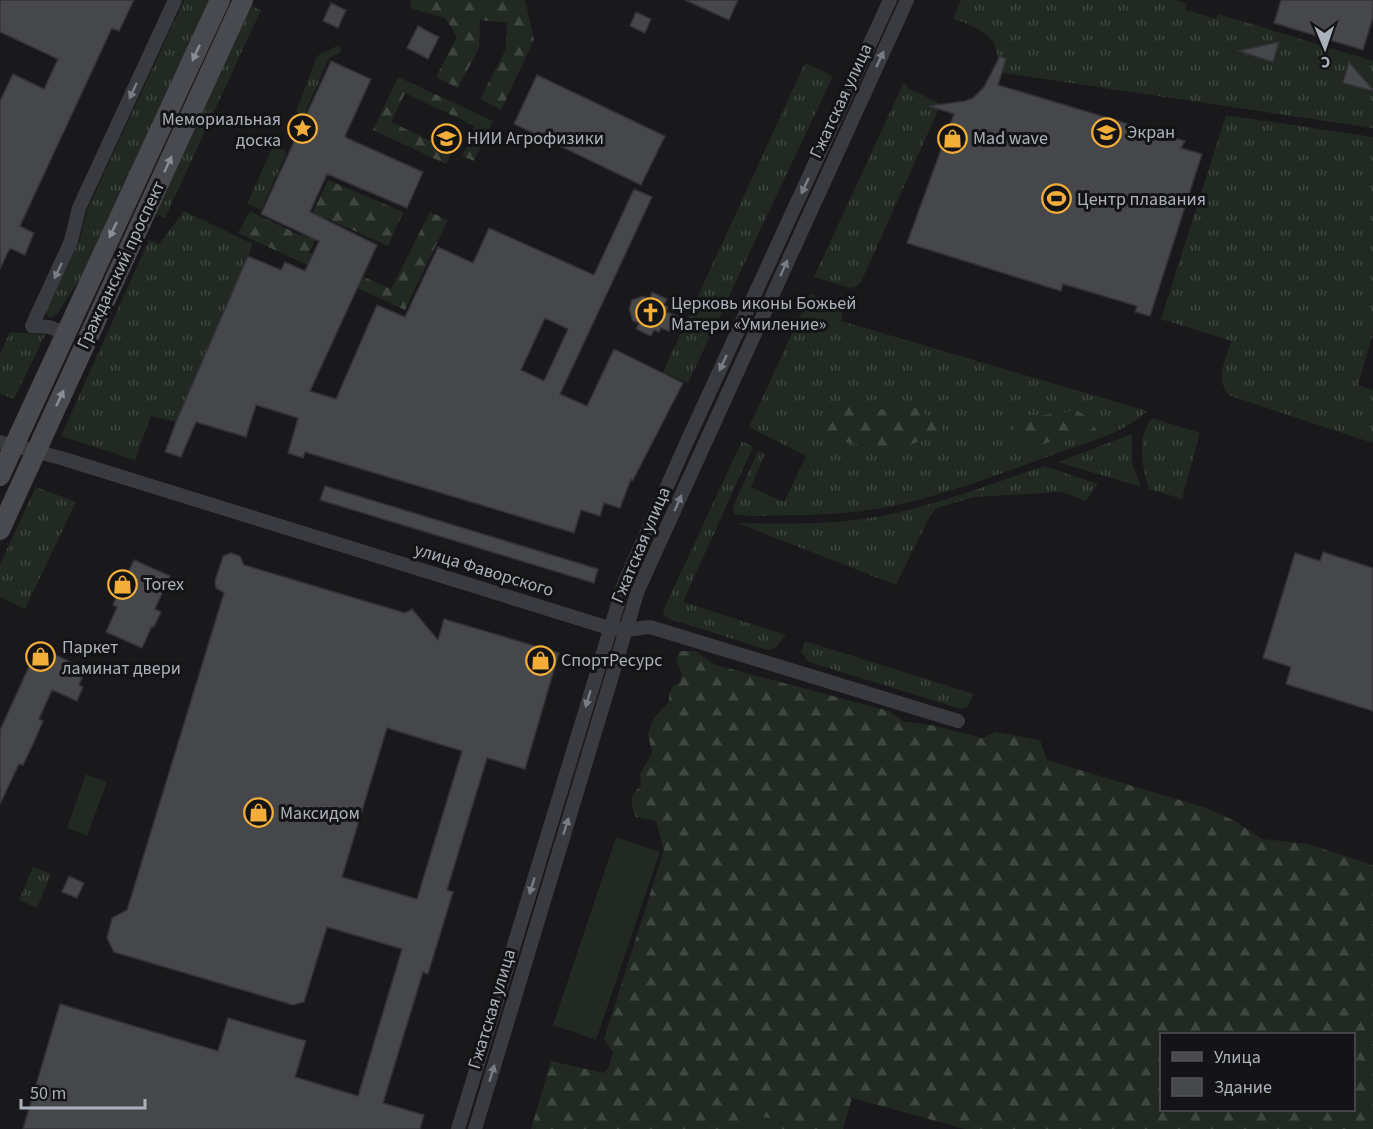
<svg xmlns="http://www.w3.org/2000/svg" width="1373" height="1129" font-family="'Source Sans 3',sans-serif">
	<style>
		.grass { fill: url(#grass-tufts) }
		.forest { fill: url(#forest-firs); fill-rule: evenodd }
		.garden { fill: #212922 }
		.building { fill: #45474b; stroke: #333337; stroke-width: 1.5; fill-rule: evenodd }
		.lines { fill: none; stroke-linecap: round; stroke-linejoin: round }
		.street { stroke: #3a3b40; stroke-width: 14 }
		.secondary { stroke: #484a50; stroke-width: 20 }
		.oneway { fill: #888d96 }
		.oneway2 { fill: #787c84 }
		.labels { text-anchor: middle; dominant-baseline: central; stroke-width: 6; stroke-linejoin: round; paint-order: stroke }
		.street-label { font-size: 18px; fill: #abb1bb; stroke: #141416 }
		.poi-label { font-size: 18px; fill: #abb1bb; stroke: #141416; text-anchor: start }
	</style>
	<defs>
		<pattern id="grass-tufts" width="24" height="20" patternUnits="userSpaceOnUse" patternTransform="scale(1.5)"><rect width="24" height="20" fill="#212922"/><path d="M3 7l-1-3M5 7V3M7 7l1-3M15 17l-1-3M17 17v-4M19 17l1-3" fill="none" stroke="#3f4640"/></pattern>
		<pattern id="forest-firs" width="22" height="20" patternUnits="userSpaceOnUse" patternTransform="scale(1.5)"><rect width="22" height="20" fill="#212922"/><path d="M5 1l3.5 6h-7zM16 11l3.5 6h-7z" fill="#3f4640"/></pattern>
	</defs>
	<rect width="100%" height="100%" fill="#19191b"/>
	<path class="grass" d="M184 0H211L87 269 66 300 57 315 50 318 47 315 46 311 80 239 87 210Z
		M961 0H1176L1187 4 1185 10 1216 19 1218 14 1373 61V128L997 72C1003 36 981 30 953 18Z
		M251 6 261 10 165 218 156 214Z
		M337 46 341 49 340 53 329 58 305 113 301 114 296 112 317 56Z
		M805 63 833 76 688 383 663 372Z
		M904 82 908 88 941 104 861 282 855 287 850 288 814 277Z
		M1226 115 1373 137V333L1358 385 1373 390V443L1228 395C1215 376 1226 361 1231 341L1161 319Z
		M273 146 279 147 287 152 261 210 247 204Z
		M184 211 253 244 176 422 151 416 135 460 61 436 149 240 159 244Z
		M810 294 843 306 841 321 1147 411C1127 432 1086 443 1058 453 1002 473 946 495 888 507 842 516 794 515 748 516L735 514 733 510 735 502 758 451 765 454 751 487 784 502 806 456 749 427Z
		M10 332 45 335 14 399 0 393V354Z
		M1152 418 1200 433 1182 499 1149 489C1142 466 1136 438 1152 418Z
		M1132 434V463L1141 487 1058 462Z
		M742 441 753 447 683 602 786 635 775 648 767 650 670 619 665 616 663 611Z
		M1044 466 1098 484 1086 501 1062 492 974 497 936 508 929 518 896 585 738 523C787 524 838 525 886 515 940 504 992 484 1044 466Z
		M36 487 76 502 25 609 0 597V564Z
		M805 641 974 694 967 707 961 709 809 662 801 652Z
		M33 867 51 874 37 908 19 900Z"/>
	<path class="forest" d="M410 0H525L534 40 501 110 480 99 506 49 507 23 480 20 479 48 458 88 436 77 457 37 446 19 411 8Z
		M398 77 493 121 474 161 462 156 475 126 405 93 391 122 452 151 446 164 373 130Z
		M328 180 403 212 388 246 326 218 309 253 391 289 430 212 448 220 405 310 238 233 250 211 302 236Z
		M835 400 853 404 866 411 902 407 921 408 930 419H943L942 432 892 452 841 441 825 434 822 418 825 401Z
		M1076 410 1089 418 1097 432 1087 440 1073 432 1032 449 1017 442 1014 424 1023 415H1045Z
		M680 651H695L716 665 889 711 903 721 936 726 982 738 996 732 1040 740 1047 760 1206 808 1235 821 1262 839 1308 844 1373 865V1129H965L852 1098 843 1129H781L782 1120 748 1116 746 1129H531L551 1061 603 1073 609 1067 613 1052 604 1039 664 850 656 821 636 817C631 802 627 797 641 786L640 774 652 753 648 734 653 719 669 702V694L673 686 680 682 682 674 676 660ZM1162 1034H1354V1110H1162Z"/>
	<path class="garden" d="M86 774 107 782 87 836 67 828Z
		M616 837 660 852 596 1040 553 1025Z
		M748 1115 782 1120 781 1129H746Z"/>
	<path class="building" d="M0 0H134L119 31 112 28 20 226 34 233 25 255 10 248 0 269V101L13 74 44 89 58 59 0 32Z
		M685 0H738L729 20Z
		M1281 0H1373V17L1363 50 1274 23Z
		M331 3 346 10 338 28 323 21Z
		M636 12 651 19 645 33 630 26Z
		M418 26 439 37 428 59 407 48Z
		M1279 42 1273 62 1239 51Z
		M1000 56 1006 59 998 85 1185 141 1181 148 1202 154 1150 316 1135 312 1137 306 1063 284 1061 291 907 243 954 114 929 106 965 101 973 98 984 87Z
		M331 61 371 79 345 136 347 138 423 172 407 208 327 174 310 212 377 245 310 391 336 399 377 305 405 317 438 247 473 263 489 228 594 275 634 189 652 197 560 394 587 406 614 349 683 383 633 480 631 479 620 508 604 503 600 516 581 510 574 533 305 452 303 458 288 453 298 418 256 405 246 437 196 422 181 457 165 452 176 422 248 256 281 270 285 262 305 271 319 241 261 214ZM545 318 568 329 544 381 521 370Z
		M1349 62 1373 90V91L1343 83Z
		M537 75 665 136 641 185 514 124Z
		M652 292 667 299 664 305 668 307 666 312 678 316 671 332 661 328 659 332 654 330 651 336 636 329 639 323 633 321 629 309 632 300 643 296 650 299Z
		M325 486 598 569 594 583 320 500Z
		M1323 552 1373 568V711L1286 684 1291 667 1263 658 1295 553 1320 561Z
		M231 553 240 556 244 565 405 613 412 609 438 640 444 619 559 653 525 769 487 758 447 890 453 892 428 974 423 972 383 1103 424 1115 420 1129H23L60 1004 218 1051 228 1018 306 1041 295 1077 358 1096 402 949 327 927 304 1002 293 1005 114 952 107 938 112 918 127 910 224 593 216 588 215 581 223 556ZM387 728 462 751 417 899 342 877Z
		M134 560 170 576 155 609 161 612 154 627 152 626 142 648 106 632 117 607 113 605Z
		M38 647 86 669 79 685 83 687 77 701 52 690 39 719 43 721 34 742 23 765 19 764 0 804V730Z
		M69 876 84 883 77 898 62 892Z"/>
	<g class="lines">
		<path class="street" d="M65 333 49 327 32 326 71 241 79 208 175 0
			M0 442 61 458 609 628 625 630 650 627 958 721
			M458 1129 624 584 684 448 890 0
			M475 1129 638 590 907 0"/>
		<path class="secondary" d="M0 476 220 0
			M0 530 243 0"/>
	</g>
	<defs><path id="oneway-solid" d="M-6-.8H1V-3.2L6.5 0L1 3.2V.8H-6Z" transform="scale(1.5)"/></defs>
	<g class="oneway">
		<use href="#oneway-solid" transform="translate(196 53) rotate(115)"/>
		<use href="#oneway-solid" transform="translate(168 164) rotate(-65)"/>
		<use href="#oneway-solid" transform="translate(113 230) rotate(115)"/>
		<use href="#oneway-solid" transform="translate(60 398) rotate(-65)"/>
	</g>
	<g class="oneway2">
		<use href="#oneway-solid" transform="translate(880 59) rotate(-65)"/>
		<use href="#oneway-solid" transform="translate(133 91) rotate(115)"/>
		<use href="#oneway-solid" transform="translate(805 186) rotate(115)"/>
		<use href="#oneway-solid" transform="translate(784 268) rotate(-66)"/>
		<use href="#oneway-solid" transform="translate(58 271) rotate(115)"/>
		<use href="#oneway-solid" transform="translate(723 363) rotate(115)"/>
		<use href="#oneway-solid" transform="translate(678 503) rotate(-66)"/>
		<use href="#oneway-solid" transform="translate(588 699) rotate(107)"/>
		<use href="#oneway-solid" transform="translate(566 826) rotate(-73)"/>
		<use href="#oneway-solid" transform="translate(532 886) rotate(107)"/>
		<use href="#oneway-solid" transform="translate(492 1073) rotate(-73)"/>
	</g>
	<defs>
		<symbol id="sight-ring" viewBox="-11 -11 22 22"><circle r="9.5" fill="#141416" stroke="#f3ad39" stroke-width="1.5"/><path d="M0-6L1.8-2.2L6-1.7L2.9 1.2L3.7 5.4L0 3.3L-3.7 5.4L-2.9 1.2L-6-1.7L-1.8-2.2Z" fill="#f3ad39"/></symbol>
		<symbol id="school-ring" viewBox="-11 -11 22 22"><circle r="9.5" fill="#141416" stroke="#f3ad39" stroke-width="1.5"/><path d="M0-5L7-2L0 1L-7-2ZM-4 1L0 2.5L4 1V4Q0 6-4 4Z" fill="#f3ad39"/></symbol>
		<symbol id="university-ring" viewBox="-11 -11 22 22"><circle r="9.5" fill="#141416" stroke="#f3ad39" stroke-width="1.5"/><path d="M0-5L7-2L0 1L-7-2ZM-4 1L0 2.5L4 1V4Q0 6-4 4Z" fill="#f3ad39"/></symbol>
		<symbol id="shop-ring" viewBox="-11 -11 22 22"><circle r="9.5" fill="#141416" stroke="#f3ad39" stroke-width="1.5"/><path d="M-5-2.5h2.3a2.7 3.5 0 0 1 5.4 0H5L5.5 6h-11ZM-1.5-2.5h3a1.5 2.3 0 0 0-3 0Z" fill="#f3ad39"/></symbol>
		<symbol id="stadium-ring" viewBox="-11 -11 22 22"><circle r="9.5" fill="#141416" stroke="#f3ad39" stroke-width="1.5"/><path d="M0-5a6.5 5 0 1 0 0 10a6.5 5 0 1 0 0-10ZM-3.5-1.8h7v3.6h-7Z" fill="#f3ad39"/></symbol>
		<symbol id="church-ring" viewBox="-11 -11 22 22"><circle r="9.5" fill="#141416" stroke="#f3ad39" stroke-width="1.5"/><path d="M-1.2-6h2.4v3.5h3.3v2.4h-3.3V6h-2.4V-.1h-3.3v-2.4h3.3Z" fill="#f3ad39"/></symbol>
	</defs>
	<g fill-rule="evenodd">
		<use href="#sight-ring" x="286" y="112" width="33" height="33"/>
		<use href="#school-ring" x="1090" y="116" width="33" height="33"/>
		<use href="#university-ring" x="430" y="122" width="33" height="33"/>
		<use href="#shop-ring" x="936" y="122" width="33" height="33"/>
		<use href="#stadium-ring" x="1040" y="182" width="33" height="33"/>
		<use href="#church-ring" x="634" y="296" width="33" height="33"/>
		<use href="#shop-ring" x="106" y="568" width="33" height="33"/>
		<use href="#shop-ring" x="24" y="640" width="33" height="33"/>
		<use href="#shop-ring" x="524" y="644" width="33" height="33"/>
		<use href="#shop-ring" x="242" y="796" width="33" height="33"/>
	</g>
	<g class="labels">
		<g class="street-label">
			<text transform="translate(841 101) rotate(-65)">Гжатская улица</text>
			<text transform="translate(121 265) rotate(-65)">Гражданский проспект</text>
			<text transform="translate(641 545) rotate(-67)">Гжатская улица</text>
			<text transform="translate(484 570) rotate(17)">улица Фаворского</text>
			<text transform="translate(492 1009) rotate(-73)">Гжатская улица</text>
		</g>
		<g class="poi-label">
			<text x="281" y="119" text-anchor="end">Мемориальная<tspan x="281" dy="21">доска</tspan></text>
			<text x="1127" y="132">Экран</text>
			<text x="467" y="138">НИИ Агрофизики</text>
			<text x="973" y="138">Mad wave</text>
			<text x="1077" y="199">Центр плавания</text>
			<text x="671" y="303">Церковь иконы Божьей<tspan x="671" dy="21">Матери «Умиление»</tspan></text>
			<text x="143" y="584">Torex</text>
			<text x="62" y="647">Паркет<tspan x="62" dy="21">ламинат двери</tspan></text>
			<text x="561" y="660">СпортРесурс</text>
			<text x="280" y="813">Максидом</text>
		</g>
	</g>
	<rect x="1160" y="1033" width="195" height="78" fill="#141416" stroke="#505358" stroke-width="1.5"/>
	<rect x="1172" y="1052" width="30" height="9" fill="#484a50" stroke="#505358" stroke-width="1.5"/>
	<text x="1214" y="1063" font-size="18" fill="#abb1bb">Улица</text>
	<rect x="1172" y="1078" width="30" height="18" fill="#45474b" stroke="#505358" stroke-width="1.5"/>
	<text x="1214" y="1093" font-size="18" fill="#abb1bb">Здание</text>
	<g transform="translate(1325 48) rotate(178)" stroke="#141416" stroke-width="4.5" paint-order="stroke">
	<path d="M0-4.5L10 22L0 15L-10 22Z" fill="#abb1bb"/>
	<text y="-9" font-size="16" font-weight="bold" text-anchor="middle" fill="#abb1bb">С</text>
	</g>
	<path d="M21 1099v9h124v-9" fill="none" stroke="#abb1bb" stroke-width="3"/>
	<text x="30" y="1099" font-size="18" fill="#abb1bb" stroke="#141416" stroke-width="4.5" paint-order="stroke">50 m</text>
</svg>
